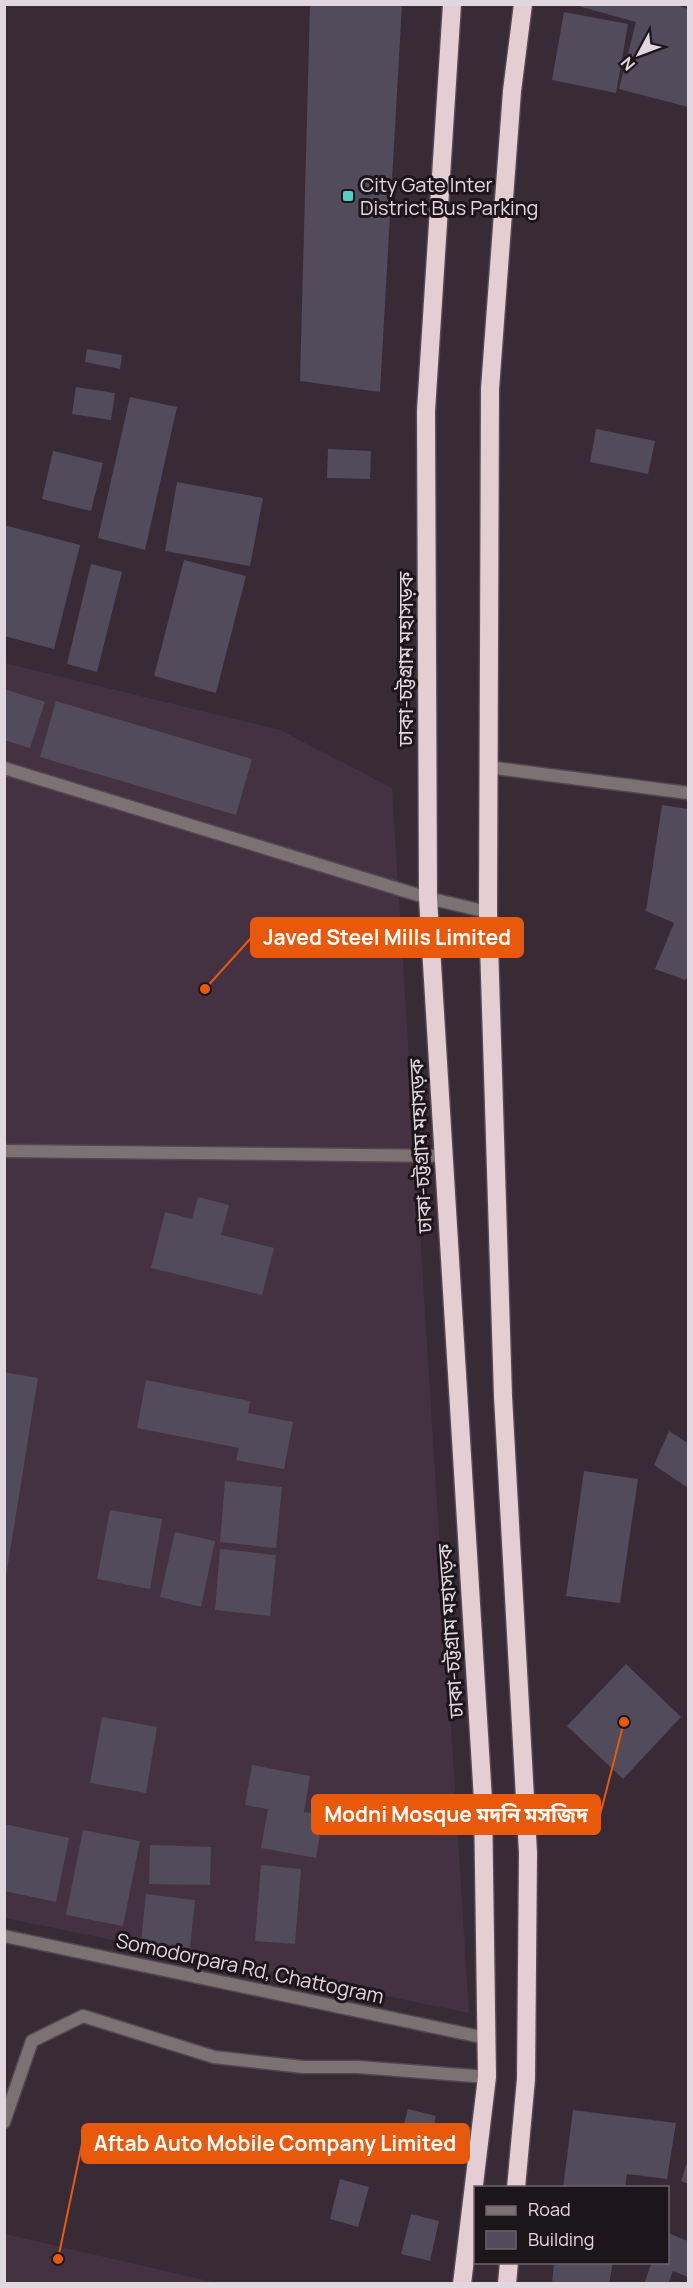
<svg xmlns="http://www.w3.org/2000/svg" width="693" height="2288" font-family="Manrope,'Noto Sans Bengali',sans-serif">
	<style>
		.built { fill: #443242 }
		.building { fill: #514b5b }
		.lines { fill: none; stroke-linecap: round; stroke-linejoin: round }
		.lane-casing { stroke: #534751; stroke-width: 15 }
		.street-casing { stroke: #534751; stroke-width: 15 }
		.highway-casing { stroke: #534751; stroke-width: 21 }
		.lane { stroke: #7b7274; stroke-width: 12 }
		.street { stroke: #7b7274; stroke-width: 12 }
		.highway { stroke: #e4cdd3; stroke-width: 18 }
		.poi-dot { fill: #56cec3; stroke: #1c161b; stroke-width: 2 }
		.labels { text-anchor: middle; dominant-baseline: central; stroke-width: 6; stroke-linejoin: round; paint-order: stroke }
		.poi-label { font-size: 20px; fill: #e1d8df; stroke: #1c161b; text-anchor: start }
		.street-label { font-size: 20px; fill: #e1d8df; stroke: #1c161b }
		.leader { fill: none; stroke: #e8590c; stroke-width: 2 }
		.callout-dot { fill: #e8590c; stroke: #1c161b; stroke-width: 2 }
		.callout { fill: #e8590c; stroke: #e8590c; stroke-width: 2 }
		.callout-label { font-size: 21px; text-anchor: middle; font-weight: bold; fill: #fff }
	</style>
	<rect width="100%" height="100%" fill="#382b36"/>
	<path class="built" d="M5 663 280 730 392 788 469 2013 5 1918Z
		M5 2234 217 2283H5Z"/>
	<path class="building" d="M310 4H402L380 392 300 381Z
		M571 4H673L688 9V107L619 89 636 22Z
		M564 12 628 24 616 93 552 80Z
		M87 349 122 355 120 369 85 362Z
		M76 387 115 393 111 420 72 414Z
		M130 397 177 407 145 550 98 538Z
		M596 429 655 441 648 474 590 462Z
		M328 449 371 451 370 479 327 478Z
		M53 451 103 463 91 511 42 499Z
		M177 482 263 498 250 566 165 551Z
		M4 525 80 545 54 649 4 636Z
		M184 560 246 576 216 693 154 676Z
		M91 564 122 572 97 672 67 664Z
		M4 689 45 702 30 748 4 740Z
		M56 701 252 759 236 815 40 757Z
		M662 805 688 809V977L685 980 655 969 674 923 646 911Z
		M198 1197 229 1205 221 1235 274 1248 262 1295 151 1268 165 1212 192 1219Z
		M4 1372 38 1378 6 1576H4Z
		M146 1380 250 1401 248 1413 293 1422 284 1469 236 1460 239 1448 137 1428Z
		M669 1431 688 1443V1488L654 1465Z
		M584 1471 638 1479 620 1603 566 1596Z
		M225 1481 282 1487 276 1548 220 1542Z
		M110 1510 162 1519 150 1589 97 1579Z
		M175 1532 215 1541 201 1607 160 1597Z
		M220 1549 276 1555 270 1616 215 1610Z
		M626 1664 681 1717 623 1779 567 1726Z
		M102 1717 157 1727 146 1793 90 1783Z
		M252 1765 310 1776 304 1812 323 1815 316 1858 261 1848 268 1809 245 1805Z
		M4 1824 69 1838 56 1902 4 1891Z
		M83 1830 140 1841 123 1926 66 1915Z
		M150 1845 211 1847 210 1885 149 1884Z
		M261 1865 301 1869 295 1944 255 1941Z
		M146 1894 195 1900 190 1948 141 1942Z
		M408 2109 436 2116 426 2156 397 2149Z
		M573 2110 676 2123 667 2179 627 2174 625 2188H563Z
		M688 2159V2184L681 2181Z
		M340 2179 369 2187 358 2227 330 2219Z
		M411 2214 439 2221 430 2261 401 2254Z
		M668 2233 688 2241V2277L673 2271 668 2284H644L652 2262H668Z
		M554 2262H613L609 2284H552Z"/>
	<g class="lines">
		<defs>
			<path id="lane" d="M4 768 428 898
				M4 1936 486 2038
				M4 2122 32 2041 83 2016 214 2057 303 2067H358L487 2077"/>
			<path id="street" d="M488 767 688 793
				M428 898 488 912
				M4 1151 443 1156"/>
			<path id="highway" d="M452 4 426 411 428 898 483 1800 487 2077 462 2284
				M516 2188 526 2079 528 1853 503 1396 488 912 490 389 512 91 523 4
				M507 2284 509 2262"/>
		</defs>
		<use href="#lane" class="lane-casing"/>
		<use href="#street" class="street-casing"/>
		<use href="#highway" class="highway-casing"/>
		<use href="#lane" class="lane"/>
		<use href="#street" class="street"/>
		<use href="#highway" class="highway"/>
	</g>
	<rect class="poi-dot" x="342" y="190" width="12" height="12" rx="3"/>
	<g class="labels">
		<g class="poi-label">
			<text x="360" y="184">City Gate Inter<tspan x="360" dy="23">District Bus Parking</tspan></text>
		</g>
		<g class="street-label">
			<text transform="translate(405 659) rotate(-90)">ঢাকা-চট্টগ্রাম মহাসড়ক</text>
			<text transform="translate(420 1146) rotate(-93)">ঢাকা-চট্টগ্রাম মহাসড়ক</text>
			<text transform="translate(450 1631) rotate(-94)">ঢাকা-চট্টগ্রাম মহাসড়ক</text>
			<text transform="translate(250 1968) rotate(12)">Somodorpara Rd, Chattogram</text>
		</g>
	</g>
	<path class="leader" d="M205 989L251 938M624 1722L600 1815M58 2259L82 2144"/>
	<g class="callout-dot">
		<circle cx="205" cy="989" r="6"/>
		<circle cx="624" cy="1722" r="6"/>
		<circle cx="58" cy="2259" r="6"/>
	</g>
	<g class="callout">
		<rect x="251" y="918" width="272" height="39" rx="6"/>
		<rect x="312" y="1795" width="288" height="39" rx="6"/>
		<rect x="82" y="2124" width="387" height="39" rx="6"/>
	</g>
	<g class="callout-label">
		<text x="387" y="945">Javed Steel Mills Limited</text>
		<text x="456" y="1822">Modni Mosque মদনি মসজিদ</text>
		<text x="275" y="2151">Aftab Auto Mobile Company Limited</text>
	</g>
	<rect width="693" height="2288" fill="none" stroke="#e1d8df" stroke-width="12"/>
	<rect x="474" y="2186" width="195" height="78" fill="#1c161b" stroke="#6b6469" stroke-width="1.5"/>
	<rect x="486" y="2206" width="30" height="9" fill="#7b7274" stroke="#6b6469" stroke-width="1.5"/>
	<text x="528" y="2216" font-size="18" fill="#e1d8df">Road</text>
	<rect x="486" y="2231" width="30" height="18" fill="#514b5b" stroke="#6b6469" stroke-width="1.5"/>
	<text x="528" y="2246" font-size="18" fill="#e1d8df">Building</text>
	<g transform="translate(639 54) rotate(229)" stroke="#1c161b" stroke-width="4.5" paint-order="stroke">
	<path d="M0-4.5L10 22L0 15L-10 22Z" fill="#e1d8df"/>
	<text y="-9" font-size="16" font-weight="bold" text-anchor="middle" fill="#e1d8df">N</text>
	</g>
</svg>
